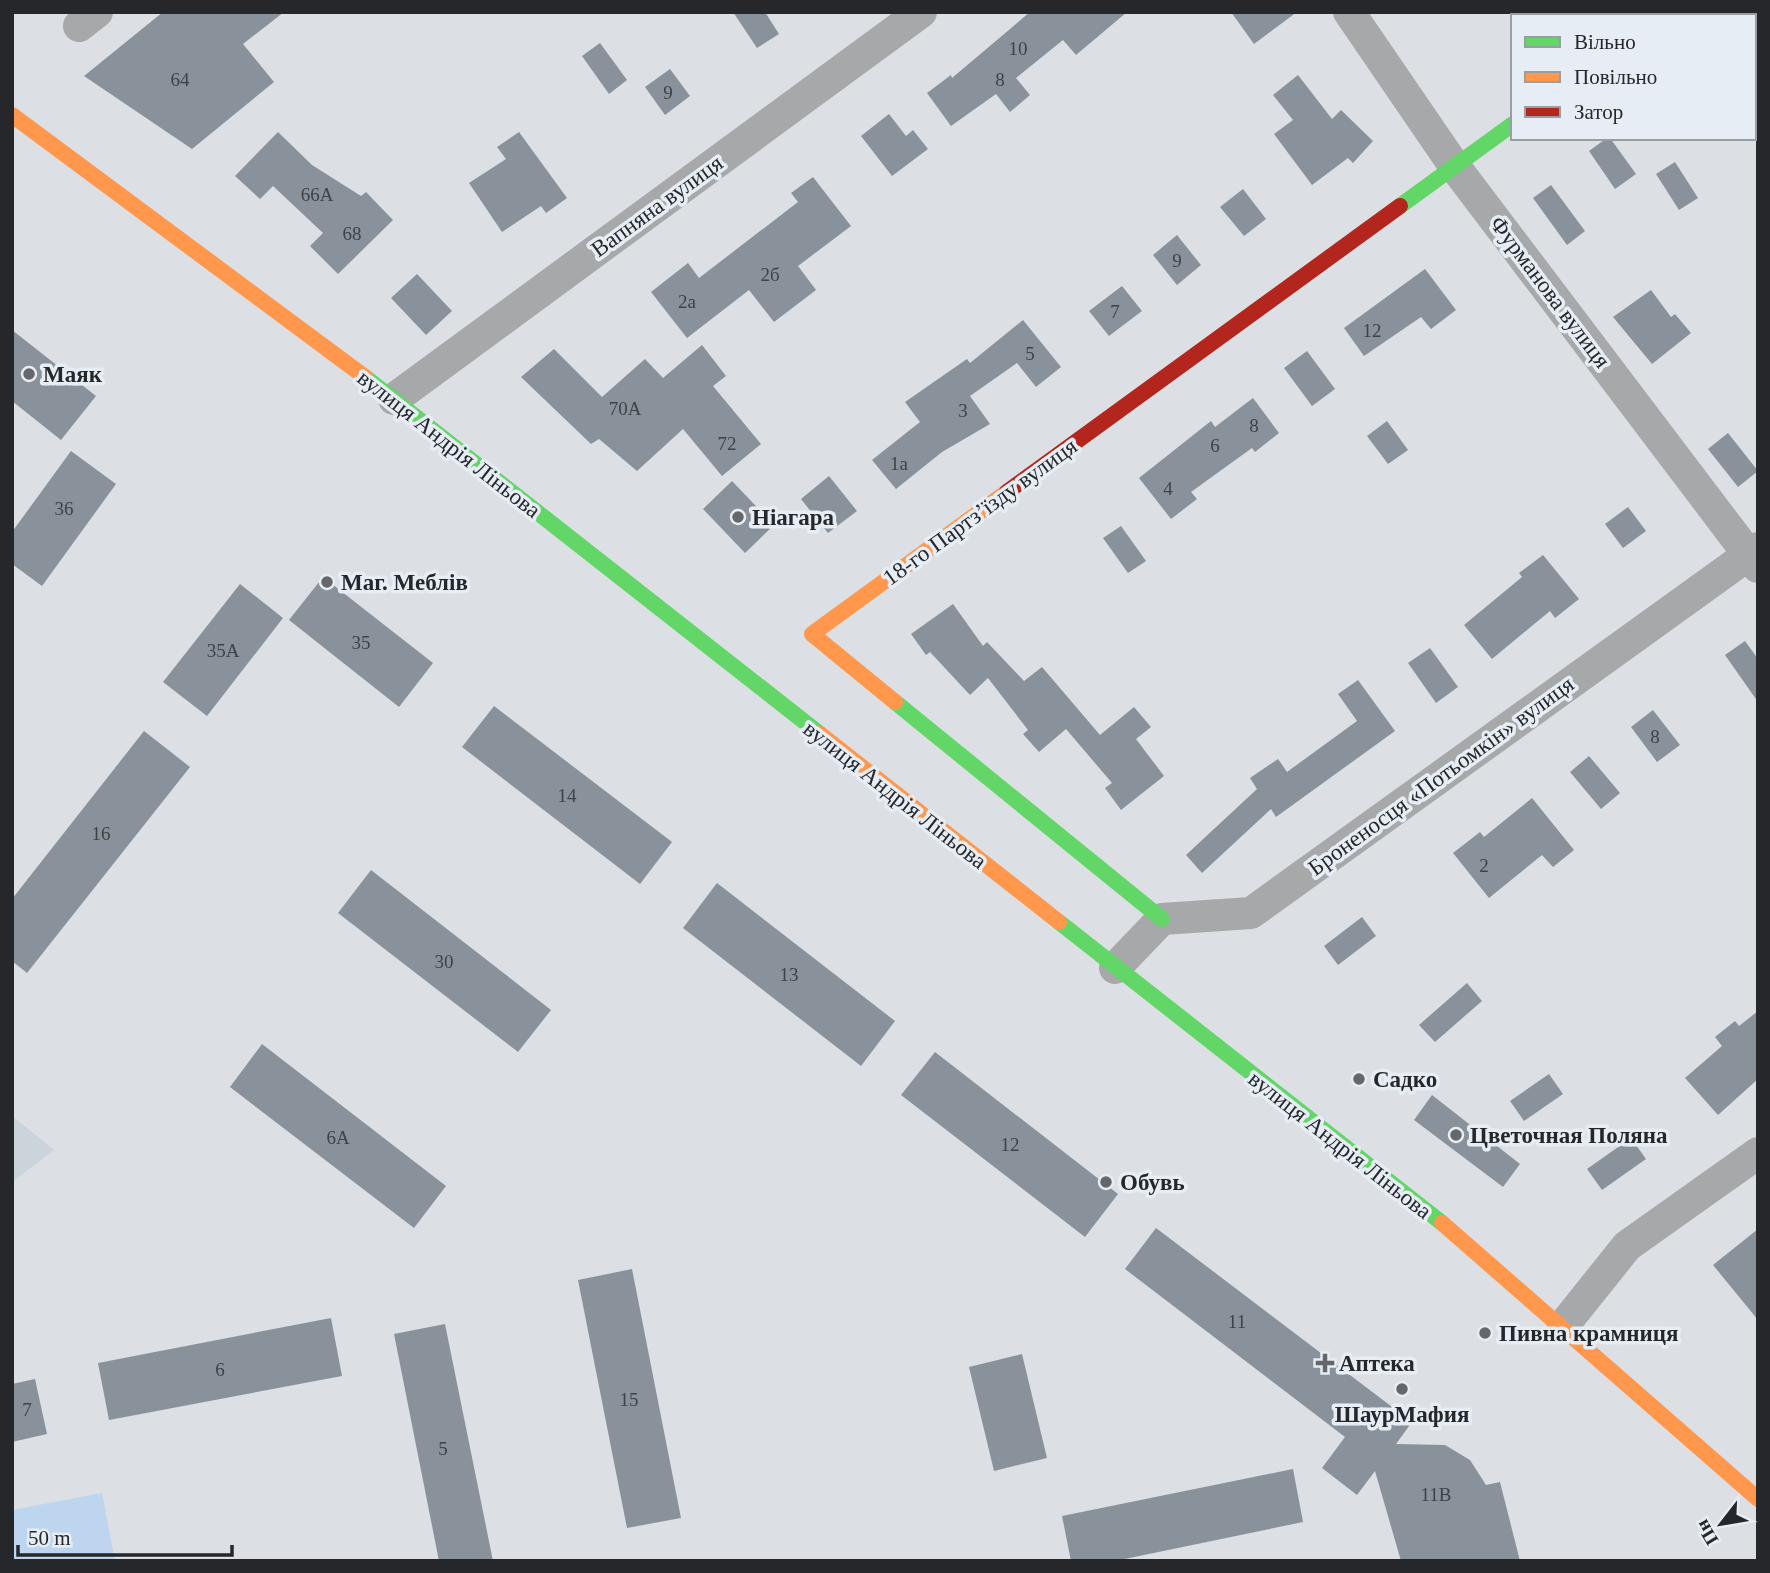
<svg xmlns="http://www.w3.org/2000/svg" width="1770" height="1573" font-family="Georgia,serif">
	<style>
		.built { fill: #cbd3db }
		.green { fill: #bdd5ef }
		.building { fill: #89929b }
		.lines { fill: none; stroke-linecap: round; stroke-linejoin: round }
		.street { stroke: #a6a8a9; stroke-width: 32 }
		.fast { stroke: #63d668; stroke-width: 16 }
		.slow { stroke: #ff974d; stroke-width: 16 }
		.jam { stroke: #b3261e; stroke-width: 16 }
		.poi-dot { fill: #65676b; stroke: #e6edf4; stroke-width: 2.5 }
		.labels { text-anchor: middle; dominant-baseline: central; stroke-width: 7; stroke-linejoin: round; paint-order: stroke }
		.number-label { font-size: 19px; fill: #3e4246 }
		.street-label { font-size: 23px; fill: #25272a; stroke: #e6edf4 }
		.poi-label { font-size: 23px; font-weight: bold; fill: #25272a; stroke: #e6edf4; text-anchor: start }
	</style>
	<rect width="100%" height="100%" fill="#dcdfe3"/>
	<path class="built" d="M12 1116 54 1150 12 1182Z"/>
	<path class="green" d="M102 1493 115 1561H12V1510Z"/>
	<path class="building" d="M163 12H284L243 44 274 82 192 149 84 76Z
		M733 12H765L779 34 757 48Z
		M1030 12H1127L1076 55 1063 40 1016 78 1030 95 1010 112 996 94 951 126 927 93 951 75 952 78Z
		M1231 12H1297L1254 44Z
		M600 43 627 80 609 94 582 56Z
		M670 69 690 96 665 115 645 87Z
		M1298 75 1332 119 1341 110 1373 141 1353 163 1348 158 1312 185 1274 134 1293 120 1273 95Z
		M889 114 906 136 913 130 928 149 892 176 861 136Z
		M278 132 312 165 361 196 366 192 393 220 338 274 310 246 323 233 273 186 260 199 235 176Z
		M519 132 567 198 546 213 541 206 502 232 469 183 506 159 497 147Z
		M1607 138H1610L1636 174 1615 189 1589 151Z
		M1675 162 1698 198 1679 210 1656 174Z
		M813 177 851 226 798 266 816 290 774 322 749 290 687 338 651 292 688 263 699 278 798 202 791 193Z
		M1551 185 1585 231 1567 245 1533 198Z
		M1243 189 1266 219 1244 236 1220 207Z
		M1177 235 1201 265 1177 285 1153 255Z
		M1425 269 1456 310 1431 329 1421 317 1364 356 1344 328Z
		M417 274 452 311 426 335 391 298Z
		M1122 286 1142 311 1109 336 1089 311Z
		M1651 290 1671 317 1675 314 1691 333 1652 364 1613 317Z
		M1023 320 1061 367 1036 387 1017 363 970 396 990 424 942 452 896 489 872 460 920 422 905 402 967 359 970 363Z
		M12 330 96 396 61 440 12 401Z
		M702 345 726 376 713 386 761 444 722 476 683 429 637 471 599 439 591 444 521 377 554 349 602 397 645 359 663 378Z
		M1307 351 1335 389 1312 406 1284 368Z
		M1253 398 1279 433 1255 452 1252 448 1191 492 1197 499 1171 519 1139 478 1211 421 1215 427Z
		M1387 421 1408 450 1388 464 1367 436Z
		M1728 433 1758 471 1738 487 1708 449Z
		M71 451 116 484 42 586 12 564V532Z
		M829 476 857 511 828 533 801 499Z
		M732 481 774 525 745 553 703 509Z
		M1628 507 1646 531 1623 548 1605 524Z
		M1121 526 1146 561 1128 573 1103 538Z
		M1543 555 1579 599 1555 618 1550 611 1492 659 1464 625 1522 577 1519 573Z
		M323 577 433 663 399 707 289 620Z
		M240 584 283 618 207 716 163 682Z
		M953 604 983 646 987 642 1024 681 1042 667 1100 735 1134 707 1151 727 1136 739 1164 776 1121 810 1105 788 1112 783 1066 729 1039 752 1023 734 1028 730 988 678 970 695 930 652 926 655 911 634Z
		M1745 641 1758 659V702L1725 655Z
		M1430 648 1458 687 1436 703 1408 663Z
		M1358 680 1395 731 1276 817 1271 809 1202 873 1186 855 1257 789 1250 778 1278 759 1287 772 1357 721 1338 694Z
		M494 706 672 842 640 884 462 747Z
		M1653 710 1680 745 1657 762 1631 727Z
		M144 731 190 767 27 973 12 961V899Z
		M1589 756 1620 793 1601 809 1570 772Z
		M1532 798 1574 850 1553 867 1542 855 1489 898 1453 853 1480 832 1484 837Z
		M371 870 551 1010 518 1052 338 913Z
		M717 883 895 1021 861 1066 683 928Z
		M1362 917 1376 936 1338 965 1324 946Z
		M1467 983 1482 1001 1435 1042 1419 1025Z
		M1758 1011V1079L1718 1115 1685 1078 1722 1046 1715 1037 1735 1021 1739 1026Z
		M262 1044 446 1186 414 1228 230 1087Z
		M935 1052 1118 1194 1085 1237 901 1095Z
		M1549 1074 1563 1094 1524 1121 1510 1101Z
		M1432 1095 1520 1164 1503 1187 1414 1120Z
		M1631 1138 1646 1159 1602 1190 1587 1169Z
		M1156 1228 1412 1422 1396 1444 1445 1445 1470 1460 1486 1485 1500 1482 1520 1561H1401L1375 1471 1357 1495 1322 1468 1345 1437 1125 1269Z
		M1758 1229V1320L1713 1265Z
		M632 1269 681 1518 627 1528 578 1280Z
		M331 1318 342 1376 109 1420 98 1363Z
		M445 1324 493 1561H439L394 1334Z
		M1022 1354 1047 1458 994 1471 969 1367Z
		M35 1379 47 1434 12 1442V1384Z
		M1293 1469 1303 1522 1115 1561H1071L1062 1516Z"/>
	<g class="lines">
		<path class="street" d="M1349 12 1455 167 1758 567
			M1662 16 1667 12
			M79 26 97 12
			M394 399 921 12
			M1115 968 1162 919 1251 913 1758 548
			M1563 1326 1627 1246 1758 1153"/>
		<path class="fast" d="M1400 206 1513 124
			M365 377 820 734
			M895 702 1162 919
			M1059 922 1442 1223"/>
		<path class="slow" d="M12 115 365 377
			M895 702 812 634 1007 492
			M820 734 1059 922
			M1442 1223 1758 1499"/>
		<path class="jam" d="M1007 492 1400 206"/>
	</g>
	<g class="poi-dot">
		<circle cx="29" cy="374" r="7"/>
		<circle cx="738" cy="517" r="7"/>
		<circle cx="327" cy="582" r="7"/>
		<circle cx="1359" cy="1079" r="7"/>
		<circle cx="1456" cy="1135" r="7"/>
		<circle cx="1106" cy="1182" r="7"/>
		<circle cx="1485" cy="1333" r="7"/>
		<path d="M1321.5 1352.5h7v7h7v7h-7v7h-7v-7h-7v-7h7z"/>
		<circle cx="1402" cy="1389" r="7"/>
	</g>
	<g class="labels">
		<g class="number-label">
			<text x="1018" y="48">10</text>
			<text x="180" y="79">64</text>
			<text x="1000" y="79">8</text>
			<text x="668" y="92">9</text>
			<text x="317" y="194">66А</text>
			<text x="352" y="233">68</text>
			<text x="1177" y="260">9</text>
			<text x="770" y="274">2б</text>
			<text x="687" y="301">2а</text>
			<text x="1115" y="311">7</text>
			<text x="1372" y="330">12</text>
			<text x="1030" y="353">5</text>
			<text x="625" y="408">70А</text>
			<text x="963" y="410">3</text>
			<text x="1254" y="425">8</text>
			<text x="727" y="443">72</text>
			<text x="1215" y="445">6</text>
			<text x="899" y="463">1а</text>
			<text x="1168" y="488">4</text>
			<text x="64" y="508">36</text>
			<text x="361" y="642">35</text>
			<text x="223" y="650">35А</text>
			<text x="1655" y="736">8</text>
			<text x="567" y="795">14</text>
			<text x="101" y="833">16</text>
			<text x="1484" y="865">2</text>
			<text x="444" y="961">30</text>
			<text x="789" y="974">13</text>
			<text x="338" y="1137">6А</text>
			<text x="1010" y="1144">12</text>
			<text x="1237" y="1321">11</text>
			<text x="220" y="1369">6</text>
			<text x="629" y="1399">15</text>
			<text x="27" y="1409">7</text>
			<text x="443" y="1448">5</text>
			<text x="1436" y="1494">11В</text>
		</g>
		<g class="street-label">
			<text transform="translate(657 206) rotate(-36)">Вапняна вулиця</text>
			<text transform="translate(1550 292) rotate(53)">Фурманова вулиця</text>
			<text transform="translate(449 444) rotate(38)">вулиця Андрія Ліньова</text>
			<text transform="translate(980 512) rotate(-36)">18-го Партз’їзду вулиця</text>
			<text transform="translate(1441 776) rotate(-36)">Броненосця «Потьомкін» вулиця</text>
			<text transform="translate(895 795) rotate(38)">вулиця Андрія Ліньова</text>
			<text transform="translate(1340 1145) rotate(38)">вулиця Андрія Ліньова</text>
		</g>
		<g class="poi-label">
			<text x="43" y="374">Маяк</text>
			<text x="752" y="517">Ніагара</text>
			<text x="341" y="582">Маг. Меблів</text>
			<text x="1373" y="1079">Садко</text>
			<text x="1470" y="1135">Цветочная Поляна</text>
			<text x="1120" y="1182">Обувь</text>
			<text x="1499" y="1333">Пивна крамниця</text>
			<text x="1339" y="1363">Аптека</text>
			<text x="1402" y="1414" text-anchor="middle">ШаурМафия</text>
		</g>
	</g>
	<rect width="1770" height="1573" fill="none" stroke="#25272a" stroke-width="28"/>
	<rect x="1511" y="14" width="245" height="126" fill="#e6edf4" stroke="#999ea3" stroke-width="2"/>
	<rect x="1525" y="37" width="35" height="10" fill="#63d668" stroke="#999ea3" stroke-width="2"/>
	<text x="1574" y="49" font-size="21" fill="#25272a">Вільно</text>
	<rect x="1525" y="72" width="35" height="10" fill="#ff974d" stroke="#999ea3" stroke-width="2"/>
	<text x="1574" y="84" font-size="21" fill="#25272a">Повільно</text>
	<rect x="1525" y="107" width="35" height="10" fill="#b3261e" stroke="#999ea3" stroke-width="2"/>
	<text x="1574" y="119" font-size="21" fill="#25272a">Затор</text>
	<g transform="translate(1721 1524) rotate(239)" stroke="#e6edf4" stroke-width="5" paint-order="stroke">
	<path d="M0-5L12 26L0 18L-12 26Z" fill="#25272a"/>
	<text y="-10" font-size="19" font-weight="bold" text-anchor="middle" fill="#25272a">Пн</text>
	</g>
	<path d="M18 1545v10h214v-10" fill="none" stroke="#25272a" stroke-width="3.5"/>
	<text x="28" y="1545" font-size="21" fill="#25272a" stroke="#e6edf4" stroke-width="5" paint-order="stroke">50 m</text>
</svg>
